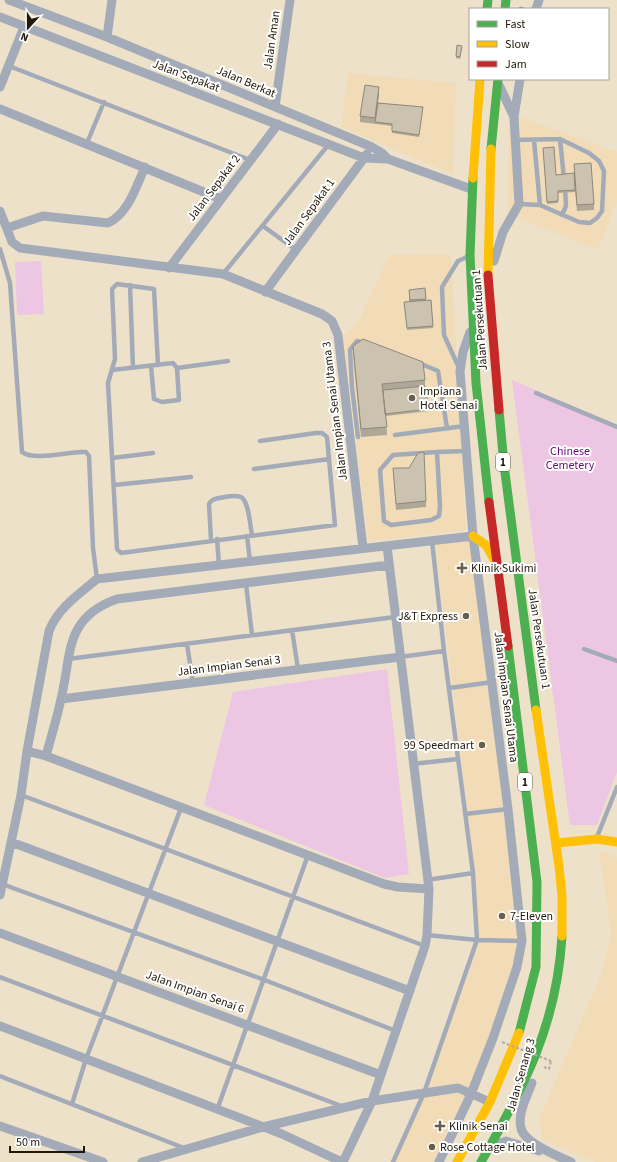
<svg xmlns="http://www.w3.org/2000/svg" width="617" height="1162" font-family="'Source Sans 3',sans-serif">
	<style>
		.built { fill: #f1dcb7 }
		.green { fill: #edc6e4 }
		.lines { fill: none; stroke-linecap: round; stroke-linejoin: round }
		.path { stroke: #ababaa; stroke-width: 2; stroke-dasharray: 3 2; stroke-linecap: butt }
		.lane { stroke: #a4abb8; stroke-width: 4.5 }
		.street { stroke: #a4abb8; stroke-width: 9 }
		.fast { stroke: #4caf50; stroke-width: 9 }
		.slow { stroke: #ffc107; stroke-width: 9 }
		.jam { stroke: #c62828; stroke-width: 9 }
		.path-bridge { stroke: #ababaa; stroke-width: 2; stroke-dasharray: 3 2; stroke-linecap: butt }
		.wall { fill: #afa797 }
		.shaded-wall { fill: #8f887b }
		.building { fill: #ccc2b0; stroke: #8f887b }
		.poi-dot { fill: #695e4c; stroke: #fff; stroke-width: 1.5 }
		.labels { text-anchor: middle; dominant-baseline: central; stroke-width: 4; stroke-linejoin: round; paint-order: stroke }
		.shield { fill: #fff; stroke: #645d52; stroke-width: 1 }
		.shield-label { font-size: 11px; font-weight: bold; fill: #211808 }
		.street-label { font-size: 12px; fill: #211808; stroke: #fff }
		.poi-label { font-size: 12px; fill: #211808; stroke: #fff; text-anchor: start }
		.park-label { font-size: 12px; fill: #660a76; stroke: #fff }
	</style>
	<rect width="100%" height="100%" fill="#eee1ca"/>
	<path class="built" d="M348 73 456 83 453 174 341 127Z
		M509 113 617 152V202L598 250 508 214Z
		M451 254 466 530 368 542 343 335 357 325 389 255Z
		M470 540 504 814 518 943 513 968 490 1039 437 1162H395L424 1097 479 935 475 873 435 544Z
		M599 850 617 857V1162H595L542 1140 539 1119 602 972 611 933Z"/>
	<path class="green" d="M41 261 44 314 17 315 15 262Z
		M512 380 617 425V772L597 825H570Z
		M387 669 409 874 385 878 204 805 233 692Z"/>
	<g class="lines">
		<path class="path" d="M544 1067 549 1069 551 1061"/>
		<path class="lane" d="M9 66 250 160
			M560 139 564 179
			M515 140 560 139 589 153 599 161 604 171 602 211 597 218 590 223 579 222 540 205 519 204
			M534 140 540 205
			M87 143 104 102
			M562 215 566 206 565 187
			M263 226 296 250
			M0 249 10 283 22 452C33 461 67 452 82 452H86L89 456 93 548 97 579
			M223 274 329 144
			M130 285 133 368
			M419 363 438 371 447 428
			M158 365 154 289 117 284 112 289 115 359 108 383 117 549 121 553 335 525 327 437 322 433H316L260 441
			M177 368 228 361
			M459 368 444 335 442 287 458 261 467 257
			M112 370 173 363 177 368 179 400 162 402 154 399 151 366
			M536 393 617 427
			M395 435 465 426
			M358 437 352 387 350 350 357 341 365 343
			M437 452 393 455 380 470 384 521 391 525 431 520 439 516 440 507 437 452 466 451
			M112 458 153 453
			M254 469 329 459
			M114 485 191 477
			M247 536 250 561
			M217 539 219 565
			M211 540 209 504C212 498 219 498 225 497 230 496 236 495 241 497 249 501 250 526 252 535
			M246 584 252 635
			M292 630 298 669
			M187 644 193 683
			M584 649 617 661
			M400 657 444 651
			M68 659 395 617
			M450 688 492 682
			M412 764 458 759
			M21 795 425 946
			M465 814 508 809
			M597 837 617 787
			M427 880 473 873
			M2 884 262 979 396 1031
			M427 935 477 940 522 941
			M0 977 344 1107
			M0 1076 184 1148
			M72 1104 86 1059 181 808
			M217 1110 308 855
			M393 1162 424 1093 477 940 473 873 444 651 432 541"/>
		<path class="street" d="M9 0 107 37 372 147 382 153 388 159 471 189
			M536 9 539 0
			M0 17 364 158 388 159
			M107 37 112 0
			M0 87 24 27
			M275 107 290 0
			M0 109 221 199
			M514 117 520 79
			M0 211 12 242 20 248 223 274 322 314 332 321 338 335 363 548
			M7 228 43 216 108 223C128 214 136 187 145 167
			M494 261 503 232 519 204 514 117 499 85
			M169 268 278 124
			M265 292 367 154
			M61 699 400 657
			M27 751 46 756 384 884 398 887 429 889
			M46 756C51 737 57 718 61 699 72 653 64 618 117 599L389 565
			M11 842 410 991
			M0 895 21 795 27 751 49 631C58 608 79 594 97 579L473 536
			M0 933 381 1075
			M0 1026 282 1134 342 1162
			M532 1083C527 1096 517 1115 521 1128 524 1143 557 1156 571 1162
			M0 1126 103 1162
			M490 1147 506 1141 539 1151
			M142 1162 263 1127 372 1101 458 1088 490 1102
			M343 1162 372 1101 425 946 427 935 429 889 387 546
			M439 1162 471 1094 493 1038 517 967 522 941 508 809 473 536 460 371 463 352 470 332"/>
		<path class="fast" d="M487 9 488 0
			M505 9 506 0
			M491 149 498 79
			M473 178 470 255 476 383 489 502
			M499 410 504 465 536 710
			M508 646 537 882 536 967 519 1033
			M481 1162C524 1087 557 1025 562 936"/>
		<path class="slow" d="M473 178 480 79
			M488 275 491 149
			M473 536 486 545 495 561
			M536 710 559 866 562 896V936
			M557 843 597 839 617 842
			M457 1162 490 1102 519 1033"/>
		<path class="jam" d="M488 275 499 410
			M489 502 508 646"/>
		<path class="path-bridge" d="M502 1042 551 1061"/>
	</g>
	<path class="wall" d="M462 46 460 59 456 58V56Z
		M379 93 378 103 423 107 419 137 392 133V126L360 122V116Z
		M543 148 556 175 574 173V164L594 204V210L577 211 575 191V192L558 193V203L547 204Z
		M425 288 426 301 431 300 433 328 407 330 404 302H409V290Z
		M353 346 425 380V386L429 411 386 416 387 435 361 437 353 354Z
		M393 468 426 501V507L396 510Z"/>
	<path class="shaded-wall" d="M379 87V93L375 124V118Z"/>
	<path class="building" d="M520 7 524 8V9H519Z
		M457 45 462 46 460 57 456 56Z
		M365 85 379 87 375 118 360 116Z
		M378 103 423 107 419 135 392 131V124L375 122Z
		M554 147 556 175 574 173 575 190 558 191V201L547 202 543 148Z
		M591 163 594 204 577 205 574 164Z
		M425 288 426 299 410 300 409 290Z
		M431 300 433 326 407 328 404 302Z
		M363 339 423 362 425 380 382 384 387 427 361 429 353 346Z
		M425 386 429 409 385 414 383 390Z
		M424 452 426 501 396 504 393 468H409L418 453Z"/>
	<g class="poi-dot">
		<circle cx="412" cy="398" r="4"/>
		<path d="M460 562h4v4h4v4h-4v4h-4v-4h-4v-4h4z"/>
		<circle cx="466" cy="616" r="4"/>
		<circle cx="482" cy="745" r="4"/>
		<circle cx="502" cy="916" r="4"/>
		<path d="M438 1120h4v4h4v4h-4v4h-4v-4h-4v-4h4z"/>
		<circle cx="432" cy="1147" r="4"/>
	</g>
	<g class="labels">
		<g class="shield">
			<rect x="496" y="453" width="14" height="18" rx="3"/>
			<rect x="518" y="773" width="14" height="18" rx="3"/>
		</g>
		<g class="shield-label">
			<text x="503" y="462">1</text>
			<text x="525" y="782">1</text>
		</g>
		<g class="street-label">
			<text transform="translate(272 40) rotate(-82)">Jalan Aman</text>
			<text transform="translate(186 76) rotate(21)">Jalan Sepakat</text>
			<text transform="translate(246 82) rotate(23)">Jalan Berkat</text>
			<text transform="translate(214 188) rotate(-53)">Jalan Sepakat 2</text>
			<text transform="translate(309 212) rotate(-54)">Jalan Sepakat 1</text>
			<text transform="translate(480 320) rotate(-94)">Jalan Persekutuan 1</text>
			<text transform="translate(335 411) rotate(-97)">Jalan Impian Senai Utama 3</text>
			<text transform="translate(539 639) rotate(82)">Jalan Persekutuan 1</text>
			<text transform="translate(229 666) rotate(-7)">Jalan Impian Senai 3</text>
			<text transform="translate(506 697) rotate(83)">Jalan Impian Senai Utama</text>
			<text transform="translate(195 992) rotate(20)">Jalan Impian Senai 6</text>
			<text transform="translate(521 1075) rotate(-74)">Jalan Senang 3</text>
		</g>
		<g class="poi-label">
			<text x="420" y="391">Impiana<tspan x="420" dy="14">Hotel Senai</tspan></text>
			<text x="471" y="568">Klinik Sukimi</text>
			<text x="458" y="616" text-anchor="end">J&amp;T Express</text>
			<text x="474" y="745" text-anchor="end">99 Speedmart</text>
			<text x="510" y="916">7-Eleven</text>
			<text x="449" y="1126">Klinik Senai</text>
			<text x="440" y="1147">Rose Cottage Hotel</text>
		</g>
		<g class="park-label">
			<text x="570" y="451">Chinese<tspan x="570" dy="14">Cemetery</tspan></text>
		</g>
	</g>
	<rect x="469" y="8" width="140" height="72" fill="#ffffff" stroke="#a6a39c"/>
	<rect x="477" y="21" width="20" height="6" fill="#4caf50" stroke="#a6a39c"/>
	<text x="505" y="28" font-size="12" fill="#211808">Fast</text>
	<rect x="477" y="41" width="20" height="6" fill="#ffc107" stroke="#a6a39c"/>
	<text x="505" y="48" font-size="12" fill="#211808">Slow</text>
	<rect x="477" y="61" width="20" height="6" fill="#c62828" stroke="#a6a39c"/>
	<text x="505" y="68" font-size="12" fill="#211808">Jam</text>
	<g transform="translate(28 28) rotate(201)" stroke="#ffffff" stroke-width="3" paint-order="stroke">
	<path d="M0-3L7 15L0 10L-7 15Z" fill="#211808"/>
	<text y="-6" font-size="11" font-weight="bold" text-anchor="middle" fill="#211808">N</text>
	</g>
	<path d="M10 1146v6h74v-6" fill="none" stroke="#211808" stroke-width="2"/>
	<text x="16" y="1146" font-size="12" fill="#211808" stroke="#ffffff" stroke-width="3" paint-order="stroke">50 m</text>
</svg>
